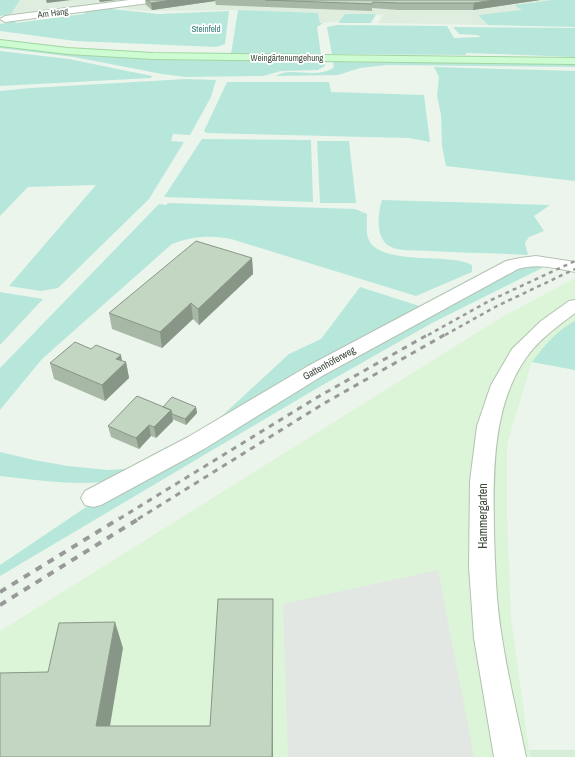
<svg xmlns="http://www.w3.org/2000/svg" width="575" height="757" font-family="'Archivo Narrow',sans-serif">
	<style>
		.residential { fill: #deedde }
		.commercial { fill: #dcf5d9 }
		.education { fill: #d6edd7 }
		.green { fill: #b7e7db }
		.parking { fill: #e3e7e3 }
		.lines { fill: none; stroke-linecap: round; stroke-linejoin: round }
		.minor-casing { stroke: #b2c3b1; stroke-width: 2 }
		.secondary-casing { stroke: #a0d5a2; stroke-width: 2 }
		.minor { fill: #fff; fill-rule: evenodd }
		.secondary { fill: #cefcd2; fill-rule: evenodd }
		.rail-far2 { stroke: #999; stroke-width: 2.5; stroke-dasharray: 4 4; stroke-linecap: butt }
		.rail-far1 { stroke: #999; stroke-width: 3; stroke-dasharray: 5.5 5.5; stroke-linecap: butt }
		.rail { stroke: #999; stroke-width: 4; stroke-dasharray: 7 7; stroke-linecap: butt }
		.wall { fill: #a8b8a6 }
		.shaded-wall { fill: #889687 }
		.building { fill: #c3d6c1; stroke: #889687 }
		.labels { text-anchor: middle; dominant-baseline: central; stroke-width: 3.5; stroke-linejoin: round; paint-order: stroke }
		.far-street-label { font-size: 9px; fill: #3b4939; stroke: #fff }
		.far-park-label { font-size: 9px; fill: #2e7a75; stroke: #fff }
		.street-label { font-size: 10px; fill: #3b4939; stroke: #fff }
		.near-street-label { font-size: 12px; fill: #3b4939; stroke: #fff }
	</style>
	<rect width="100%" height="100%" fill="#ecf5ec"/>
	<path class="residential" d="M20 0H552L514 5 523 10 478 15 488 25 378 23 383 15 345 14 339 21 323 23H320L318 13 238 10 147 11 126 9 120 3 11 14Z"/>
	<path class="commercial" d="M575 278V370L532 362 507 444V516L511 617 529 750H575V757H0V631L502 317Z"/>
	<path class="education" d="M529 750H575V757H531Z"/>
	<path class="green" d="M0 0H20L11 14 0 16Z
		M552 0H575V27L488 25 478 15 522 10 514 5Z
		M103 8 158 14 229 11 225 44 216 47 75 41 0 31V24L15 21 16 23 84 14 85 12Z
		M238 10 318 13 320 23H323L317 27 321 55 231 54Z
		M345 14H376L371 23H338Z
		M337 25 447 26 454 38 481 37 477 35 459 34 453 27 575 28V57L466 53V55L332 54 327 27Z
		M0 44 77 55 161 60 323 61 325 66 318 70 281 71 263 76 186 77 162 74 74 57 0 48Z
		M0 51 69 59 152 76 151 78 0 86Z
		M333 62 575 64V67L387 65 360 68 338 75 276 76C290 66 318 80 334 67Z
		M434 67 575 71V181L446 166 442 146 441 115 437 96 439 77Z
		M186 79 216 80 211 97 190 135 173 134 171 141 184 142 149 199 58 288 41 291 9 286 96 185 28 187 0 216V91L31 88Z
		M227 82H329L331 92 424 95 430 142 409 138 207 133 204 131Z
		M202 139 311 140 313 202 164 197Z
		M317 141H349L356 203H320Z
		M382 200 550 205 534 216 544 231 529 237 525 243 528 255C495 253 462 253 429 251 416 250 401 252 389 246 375 238 378 212 382 200Z
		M168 203 355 209 367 214C367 221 366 231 368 238 378 267 449 252 472 265V272L416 296 231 239C208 235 194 236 172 244L42 359 0 410V368L159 204 166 205Z
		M540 264 548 265 432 323 314 390 0 576V565L101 497 111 481C74 486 37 480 0 476V452L34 460 68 466 108 470 136 468 212 425 289 354 321 339 360 287 435 311 507 271Z
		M0 292 43 299 0 345Z
		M575 321V370L532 362C546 344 555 332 575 321Z"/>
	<path class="parking" d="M438 570 474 757H288L283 604Z"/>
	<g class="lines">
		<defs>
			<path id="minor" d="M129 0H153L149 3 5 22 0 19 5 16Z
				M536 256 575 262V272C556 268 537 263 518 269L322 376 204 449 101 505 93 507 85 505 81 498 85 491 188 437 308 366 506 261 520 258Z
				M575 300V313C558 326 538 340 526 358 492 406 493 474 494 530 495 566 496 603 502 638 508 678 518 718 526 757H494L474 638 469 567 470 481 477 426 491 385 512 349 541 321 569 301Z"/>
			<path id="secondary" d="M0 40 68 48 153 53 575 58V64L153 59 68 54 0 46Z"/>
		</defs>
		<use href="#minor" class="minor-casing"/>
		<use href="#secondary" class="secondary-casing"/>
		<use href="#minor" class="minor"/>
		<use href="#secondary" class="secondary"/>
		<path class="rail-far2" d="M428 335 489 301 575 261
			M445 335 497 306 575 269"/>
		<path class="rail-far1" d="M119 519 316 398 429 334
			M138 519 323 404 446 334"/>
		<path class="rail" d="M0 592 120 518
			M0 605 140 518"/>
	</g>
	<path class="wall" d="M145 0H540L473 10H398L372 8V11L216 5 215 1 152 10 146 5Z
		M252 258 253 274 199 325 193 319 162 348 112 329 109 313Z
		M122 361 126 362 129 378 105 401 54 379 50 363Z
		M163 407H196L197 413 186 425 172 419 173 421 156 438 151 436 139 449 111 437 108 426Z"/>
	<path class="shaded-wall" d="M46 0H71L47 3Z
		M99 0H117L100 2Z
		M172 0H215V1L152 10 151 3Z
		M494 0H540L473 10 474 3Z
		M252 258 253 274 199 325 198 309Z
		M191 303 193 319 162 348 160 332Z
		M121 355 123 366 126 362 129 378 105 401 102 385 116 359Z
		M196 407 197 413 186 425 185 419Z
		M171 410 173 421 156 438 154 427Z
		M149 425 151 436 139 449 136 438Z
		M273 599V757H272Z
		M115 622 123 648 106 750 96 726Z"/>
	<path class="building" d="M147 0H172L151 3Z
		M265 0H494L474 3H398L373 2 372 4Z
		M196 241 252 258 198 309 191 303 160 332 109 313Z
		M75 342 91 349 96 345 121 355 116 359 126 362 102 385 50 363Z
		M137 396 171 410 154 427 149 425 136 438 108 426Z
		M172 397 196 407 185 419 172 414 171 410 163 407Z
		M218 599H273L272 757H0V673L48 672 59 623 115 622 96 726H210Z"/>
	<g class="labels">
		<g class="far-street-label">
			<text transform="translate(53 13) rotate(-7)">Am Hang</text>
			<text x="287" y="58">Weingärtenumgehung</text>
		</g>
		<g class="far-park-label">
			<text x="206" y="29">Steinfeld</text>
		</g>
		<g class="street-label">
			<text transform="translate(329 363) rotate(-29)">Gattenhöferweg</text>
		</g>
		<g class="near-street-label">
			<text transform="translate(483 516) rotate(-90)">Hammergarten</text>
		</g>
	</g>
</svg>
